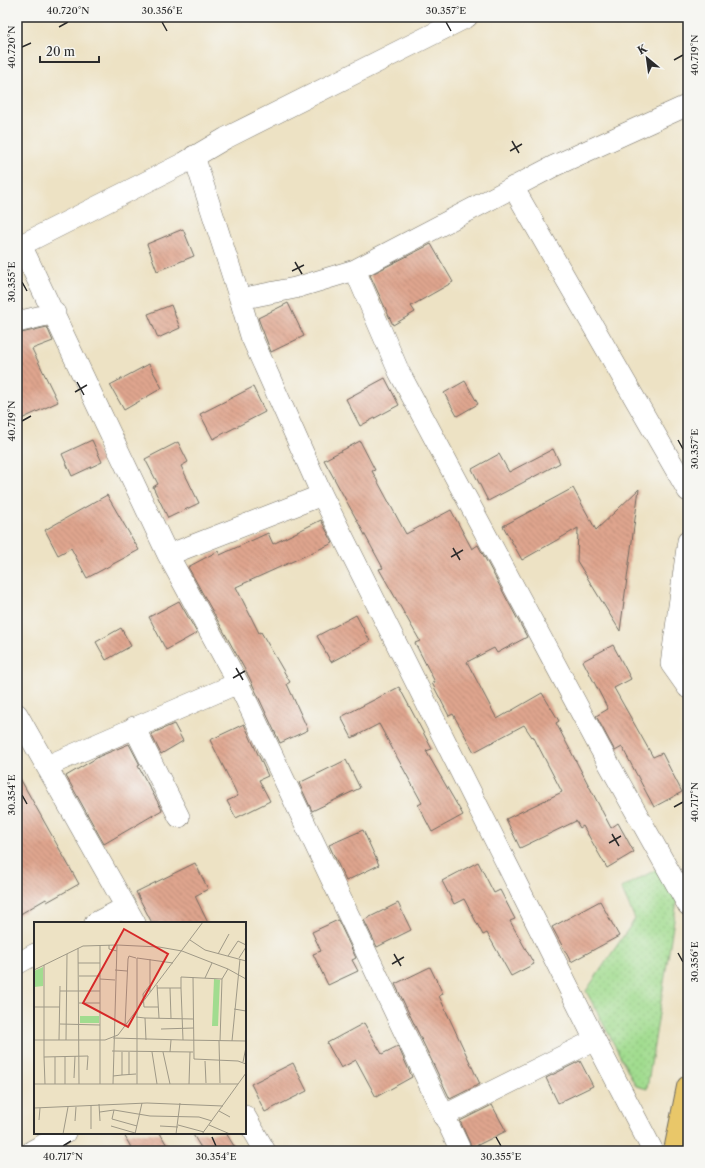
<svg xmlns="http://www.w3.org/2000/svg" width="705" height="1168" font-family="'Libre Caslon Text',serif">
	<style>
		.grass { fill: url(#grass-dots); stroke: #66845d }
		.building { fill: url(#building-back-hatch) }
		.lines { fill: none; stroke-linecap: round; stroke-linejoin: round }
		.minor-casing { stroke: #6f6b61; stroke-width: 22 }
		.major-casing { stroke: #6f6b61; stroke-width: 24 }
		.minor { stroke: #fff; stroke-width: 21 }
		.major { stroke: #e9c769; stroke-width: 22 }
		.ticks { fill: none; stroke: #2b2b2b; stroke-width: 1.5 }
		.inset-road { fill: none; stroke: #9f9987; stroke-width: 1 }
		.view { fill: #d62828; fill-opacity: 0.15; stroke: #d62828; stroke-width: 2 }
		.inset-edge { fill: none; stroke: #2b2b2b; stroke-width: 2 }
		.neatline { fill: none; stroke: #2b2b2b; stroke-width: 1.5 }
		.ticks-label { font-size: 10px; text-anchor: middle; fill: #2b2b2b }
	</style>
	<defs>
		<pattern id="grass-dots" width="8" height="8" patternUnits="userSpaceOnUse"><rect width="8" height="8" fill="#a1dc8f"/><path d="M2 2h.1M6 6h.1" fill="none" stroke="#8bbd7c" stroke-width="1.8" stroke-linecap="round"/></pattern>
		<pattern id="building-back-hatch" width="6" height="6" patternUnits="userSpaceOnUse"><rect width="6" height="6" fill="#dfa58e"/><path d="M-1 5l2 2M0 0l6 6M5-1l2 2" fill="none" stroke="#b58774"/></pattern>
	</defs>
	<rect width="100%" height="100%" fill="#f6f6f2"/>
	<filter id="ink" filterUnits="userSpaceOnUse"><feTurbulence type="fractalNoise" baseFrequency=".025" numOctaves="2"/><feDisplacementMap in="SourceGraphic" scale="8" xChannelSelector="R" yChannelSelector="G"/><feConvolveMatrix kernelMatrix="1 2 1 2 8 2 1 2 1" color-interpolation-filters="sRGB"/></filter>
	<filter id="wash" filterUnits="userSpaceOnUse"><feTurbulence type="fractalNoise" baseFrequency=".012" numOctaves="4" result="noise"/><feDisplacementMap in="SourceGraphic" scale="16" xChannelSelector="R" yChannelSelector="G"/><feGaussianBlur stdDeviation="0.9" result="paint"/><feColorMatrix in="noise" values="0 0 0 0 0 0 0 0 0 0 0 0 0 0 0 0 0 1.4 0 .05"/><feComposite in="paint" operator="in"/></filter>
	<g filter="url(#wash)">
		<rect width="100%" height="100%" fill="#ede2c4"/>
		<path class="grass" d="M659 868 677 901 647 1089 636 1086 586 991 635 919 621 888Z"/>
		<g id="blocks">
			<path class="building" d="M183 229 194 256 157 271 147 244Z
				M431 244 453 282 411 306 415 312 393 325 370 275Z
				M288 303 304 336 271 352 258 318Z
				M171 305 180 328 158 338 148 314Z
				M47 327 53 341 32 349 58 402 17 421V334Z
				M149 364 162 388 124 410 110 385Z
				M385 378 399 405 360 426 346 399Z
				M465 381 478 404 457 416 444 393Z
				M253 387 265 412 213 439 200 414Z
				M92 440 102 462 72 476 62 454Z
				M360 441 375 470 372 471 406 534 451 510 472 549 478 545 527 637 497 653 494 648 467 662 497 719 542 693 559 721 556 723 611 828 618 823 634 852 607 868 583 826 580 828 576 821 520 848 506 819 562 792 533 736 532 737 524 725 474 752 453 714 449 716 432 683 435 682 415 643 420 641 379 569 383 568 324 460Z
				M178 442 188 462 181 466 199 503 168 518 153 487 158 484 145 459Z
				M553 449 560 463 488 501 472 469 499 454 509 472Z
				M573 488 596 530 639 489 620 631 577 561 578 528 522 560 503 526Z
				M107 495 139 550 87 578 71 548 58 555 45 530Z
				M321 520 333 543 236 587 259 633 261 632 290 682 287 684 308 730 280 743 249 677 188 567 218 551 220 555 268 533 273 544Z
				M179 601 197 633 166 650 149 617Z
				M356 615 370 641 331 662 317 636Z
				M121 628 131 646 106 660 96 642Z
				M613 645 631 679 614 688 653 757 662 753 682 792 654 807 622 747 615 751 596 716 608 709 583 661Z
				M399 687 432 749 426 751 463 815 432 832 418 805 422 803 379 724 352 738 341 717Z
				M174 724 183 741 161 754 151 734Z
				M244 724 268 776 259 780 270 801 236 818 227 801 238 796 210 740Z
				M129 744 140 765 138 766 162 810 104 844 66 776 100 756Z
				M346 760 360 788 312 811 299 783Z
				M17 773 79 884 47 902 46 899 17 916Z
				M363 830 379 865 346 881 329 845Z
				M478 862 494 893 500 890 515 919 510 921 534 964 511 976 487 933 483 935 464 899 454 904 442 881Z
				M195 863 208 889 195 896 208 923H152L136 892Z
				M600 901 619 936 571 962 552 927Z
				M398 903 411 930 377 947 364 920Z
				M338 920 356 958 352 960 358 971 328 985 313 954 321 951 312 932Z
				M430 967 443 994 439 996 480 1084 450 1099 395 984Z
				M364 1023 382 1054 398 1046 412 1077 376 1097 356 1060 341 1068 327 1043Z
				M580 1061 593 1086 558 1103 546 1078Z
				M293 1063 307 1091 265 1112 251 1084Z
				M492 1105 506 1131 472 1148 460 1121Z
				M123 1133H160L170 1151H133Z
				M192 1133H226L237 1151H203Z"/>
		</g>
	</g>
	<g filter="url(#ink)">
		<use href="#blocks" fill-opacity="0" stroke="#6f6b61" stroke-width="1"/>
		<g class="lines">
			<defs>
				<path id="minor" d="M688 105 554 166 355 270 399 372 600 748 688 905
					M194 156 240 299
					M513 187 688 491
					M355 270 295 288 240 299 251 336 322 495 595 1040 653 1151
					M17 322 55 313
					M688 541 671 664 688 688
					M168 555 322 495
					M17 714 135 923
					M134 727 179 817
					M47 766 238 683
					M95 923 126 907
					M17 964 35 954
					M245 1116 265 1151
					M443 1116 595 1040
					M32 1151 65 1133
					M461 1151 238 683 168 555 21 245 182 164 226 138 467 17"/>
				<path id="major" d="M675 1151 688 1087"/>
			</defs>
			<use href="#minor" class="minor-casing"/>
			<use href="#major" class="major-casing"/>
			<use href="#minor" class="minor"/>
			<use href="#major" class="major"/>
		</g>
	</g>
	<path class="ticks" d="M162 22 167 31M446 22 451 31M59 27 68 22M22 47 31 43M674 60 683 55M512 141 519 153M510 151 522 144M295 262 302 274M292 271 304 265M22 282 27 291M77 382 84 395M75 392 87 385M22 421 31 416M678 440 683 449M453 548 460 560M451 557 463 550M236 668 243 680M233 678 245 671M22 795 27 804M674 807 683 802M612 834 619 846M609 843 621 836M678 953 683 962M394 954 401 966M392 964 404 957M212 1137 216 1146M496 1137 501 1146M63 1146 71 1141"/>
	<g transform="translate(34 922)">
		<rect width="212" height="212" fill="#ede2c4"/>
		<path d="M9 45V64L0 65V49ZM180 57 186 58 184 104H178ZM46 94H65V101H46Z" fill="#a1dc8f"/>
		<path class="inset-road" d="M156 18 171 28 212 39M75 23V27L83 29M44 26 45 162M184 32 195 12M194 34 204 19 212 23M205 36 212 25M116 37V70M44 41H66M10 43V135M0 48 49 24 83 23M81 48 93 49M45 54H66M159 55 160 137 204 139 212 142M171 56 178 41M66 57 81 58M116 63 109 72 110 85H124M123 63 125 96M136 66 137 96M147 66V55L188 57M26 69H66M45 81H66M0 85H26M200 87 212 89M102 95 111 96 112 118M111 96 159 97M26 102 66 103M91 104 94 37 95 34 102 36M127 107 160 106M79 116 149 118 147 66H123M0 118H71L84 113 169 0M25 118 26 64M32 118 33 32M149 118 212 119M185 119 186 161M186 119 188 57 194 47M198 119 206 37M78 129 159 130M95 130V153M118 130 123 162M129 130 136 162M136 130 137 118M31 134V162M21 135V162M171 139 172 161M209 140 212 125M88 153 102 152M79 154 88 153V130M40 156 41 134M0 162H204M11 162 10 135 54 134 53 148M66 162V23M79 162 83 23 125 25 148 29 194 47 212 57M103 162V36L139 41M155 162 156 130M65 182 66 199M0 186 113 181 189 184M80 188 78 197 103 204M185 189 196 195M66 190 80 188 116 194 165 195 178 199M5 198 6 186M41 199 42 185M144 203 170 210M175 203 196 212M77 204 101 211M126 204 144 205M57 207V183M29 212 34 185M101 212 108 181M142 212 146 181M168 212 212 151"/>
		<path class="view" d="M90 7 134 32 94 105 49 81Z"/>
		<rect width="212" height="212" class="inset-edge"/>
	</g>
	<rect width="705" height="1168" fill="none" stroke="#f6f6f2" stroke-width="44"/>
	<g transform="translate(647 58) rotate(331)" stroke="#f6f6f2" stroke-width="3" paint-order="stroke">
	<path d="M0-3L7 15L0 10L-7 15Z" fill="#2b2b2b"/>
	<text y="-6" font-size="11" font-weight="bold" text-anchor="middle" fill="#2b2b2b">K</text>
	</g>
	<path d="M40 56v6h59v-6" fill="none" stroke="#2b2b2b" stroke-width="2"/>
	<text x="46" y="56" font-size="12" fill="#2b2b2b" stroke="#f6f6f2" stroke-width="3" paint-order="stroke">20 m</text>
	<rect x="22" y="22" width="661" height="1124" class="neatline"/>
	<g class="ticks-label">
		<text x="68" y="14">40.720°N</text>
		<text x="162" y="14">30.356°E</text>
		<text x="446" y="14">30.357°E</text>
		<text transform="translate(11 47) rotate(-90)" y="4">40.720°N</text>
		<text transform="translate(694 55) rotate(-90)" y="4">40.719°N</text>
		<text transform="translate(11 282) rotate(-90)" y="4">30.355°E</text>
		<text transform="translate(11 421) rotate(-90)" y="4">40.719°N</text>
		<text transform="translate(694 449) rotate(-90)" y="4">30.357°E</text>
		<text transform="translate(11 795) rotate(-90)" y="4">30.354°E</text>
		<text transform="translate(694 802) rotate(-90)" y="4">40.717°N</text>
		<text transform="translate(694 962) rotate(-90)" y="4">30.356°E</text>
		<text x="63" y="1160">40.717°N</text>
		<text x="216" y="1160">30.354°E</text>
		<text x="501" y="1160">30.355°E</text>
	</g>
</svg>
